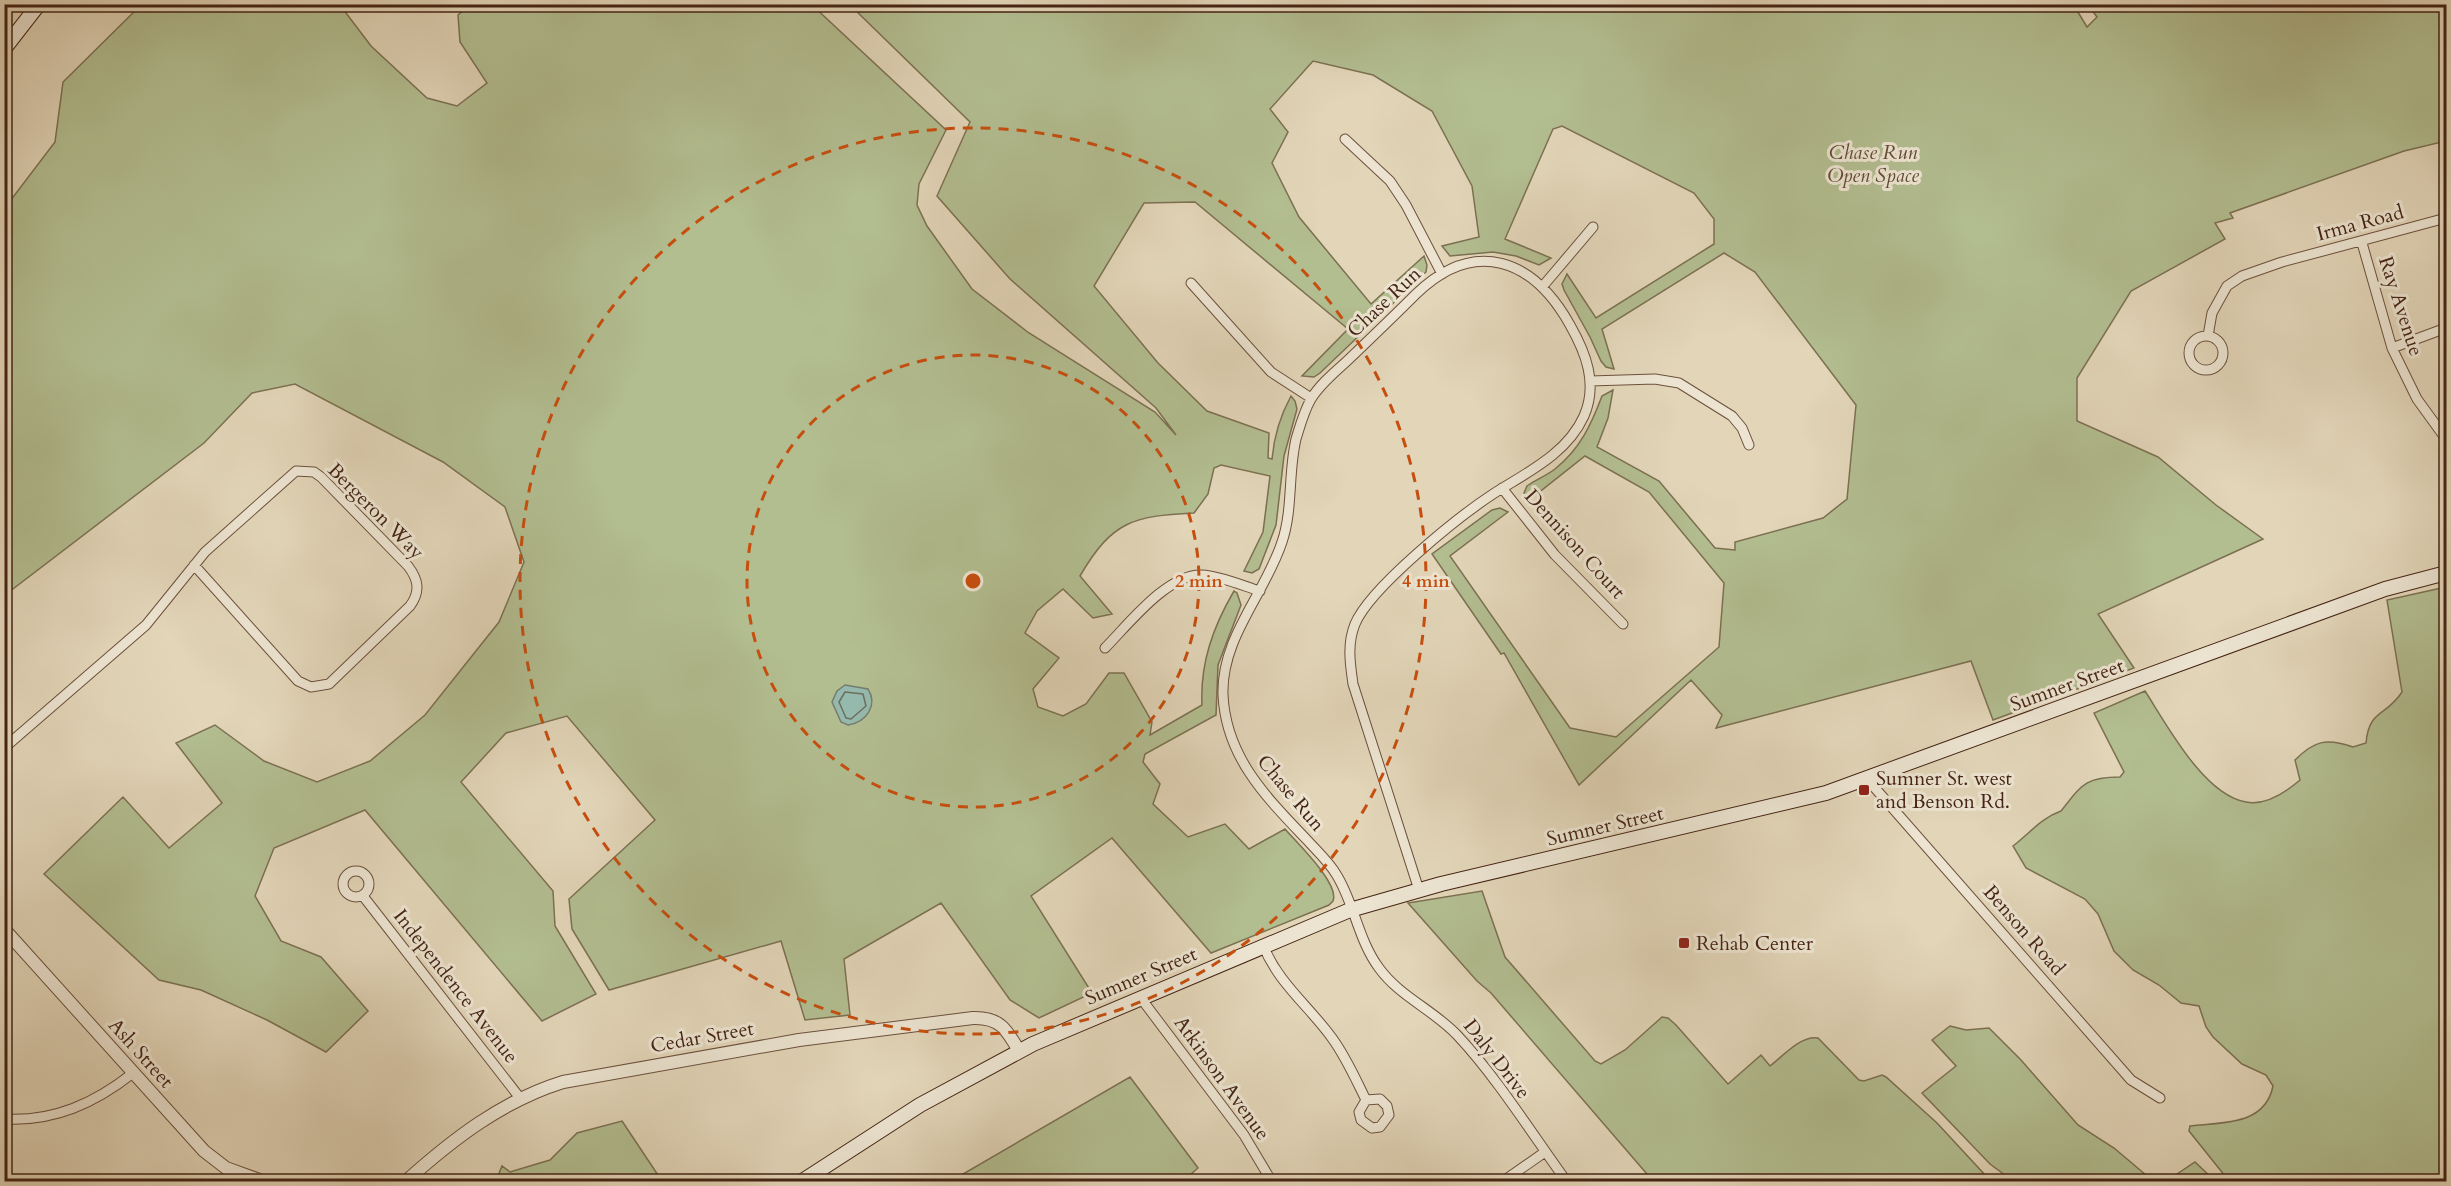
<svg xmlns="http://www.w3.org/2000/svg" width="2451" height="1186" font-family="Cardo,serif">
	<style>
		.green { fill: #b2bd90; stroke: #7c7052; stroke-width: 1.5 }
		.water { fill: #95b9ad; stroke: #757d70; stroke-width: 1.5 }
		.lines { fill: none; stroke-linecap: round; stroke-linejoin: round }
		.shore { stroke: #6d6e60; stroke-width: 1.5 }
		.minor-casing { stroke: #6c503d; stroke-width: 11 }
		.tertiary-casing { stroke: #6c503d; stroke-width: 14 }
		.secondary-casing { stroke: #452414; stroke-width: 16 }
		.minor { stroke: #ece4d1; stroke-width: 9 }
		.tertiary { stroke: #ece4d1; stroke-width: 12 }
		.secondary { stroke: #ece4d1; stroke-width: 14 }
		.ring { fill: none; stroke: #c74e0e; stroke-width: 3; stroke-dasharray: 10 8 }
		.poi-dot { fill: #8f2418; stroke: #ece4d1; stroke-width: 2 }
		.labels { text-anchor: middle; dominant-baseline: central; stroke-width: 6; stroke-linejoin: round; paint-order: stroke }
		.park-label { font-size: 20px; font-style: italic; fill: #604a33; stroke: #ece4d1 }
		.street-label { font-size: 20px; fill: #452414; stroke: #ece4d1 }
		.poi-label { font-size: 20px; fill: #452414; stroke: #ece4d1; text-anchor: start }
		.centre { fill: #c74e0e; stroke: #ece4d1; stroke-width: 3 }
		.ring-label { font-size: 18px; text-anchor: middle; font-weight: bold; fill: #c74e0e; stroke: #ece4d1; stroke-width: 6; stroke-linejoin: round; paint-order: stroke }
	</style>
	<rect width="100%" height="100%" fill="#e2d5b8"/>
	<filter id="stains"><feTurbulence type="fractalNoise" baseFrequency=".00333" numOctaves="4"/><feColorMatrix values="0 0 0 0 .2 0 0 0 0 .09 0 0 0 0 .02 0 0 0 .5 -.17"/></filter>
	<radialGradient id="worn" r=".72"><stop offset=".6" stop-color="#630" stop-opacity="0"/><stop offset="1" stop-color="#630" stop-opacity=".3"/></radialGradient>
	<path class="green" d="M2073 4 2087 27 2097 17 2088 5H2446V141L2404 151 2230 213 2233 218 2215 223 2225 239 2131 291 2077 378V421L2158 457 2216 505 2263 539 2098 614 2134 668 1993 720 1971 661 1716 728 1722 715 1691 680 1579 785 1504 653 1501 654 1432 554 1492 510 1500 508 1508 512 1450 556 1570 728 1616 737 1719 647 1724 583 1649 492 1585 456 1528 501 1524 493 1527 486C1535 480 1546 476 1555 469 1580 449 1591 425 1602 396L1613 390 1608 418 1597 447 1659 481 1715 548 1735 550V542L1823 518 1847 499 1856 405 1755 272 1724 253 1602 329 1614 369 1606 367 1601 361 1590 337 1564 290 1562 284 1567 274 1596 318 1714 244V219L1694 193 1562 126 1553 129 1505 239 1551 258 1539 265 1516 256 1493 252 1450 256 1442 246 1479 237 1472 186 1432 111 1373 75 1313 61 1270 109 1288 132 1272 163 1299 217 1371 304 1424 256 1427 265 1426 272 1320 373 1314 377 1302 376 1348 329 1195 202 1144 203 1094 286 1158 363 1207 411 1269 433 1268 458 1272 459C1274 436 1280 416 1291 396L1295 401 1297 409 1284 456 1276 525 1259 569 1252 573 1244 571 1263 532 1270 476 1221 465 1214 468 1208 494 1194 513C1133 516 1112 521 1080 576L1112 614 1093 618 1063 589 1037 611 1025 633 1059 658 1033 689 1038 707 1063 716 1086 704 1109 673H1124L1152 722 1150 735 1202 705C1200 663 1213 627 1234 591L1237 593 1241 605 1218 665 1216 715 1145 754 1143 762 1160 784 1153 804 1188 837 1225 824 1249 849 1285 829C1297 843 1340 884 1333 901L1329 905 1211 953 1112 838 1031 896 1092 993 1039 1018 1010 1000 941 903 844 959 850 1015 805 1020 781 941 609 990 572 929 569 899 655 820 567 716 506 733 461 782 553 891 555 926 596 994 542 1021 365 810 274 848 255 896 281 941 321 957 368 1011 326 1052 267 1020 201 990 159 980 44 874 123 797 169 848 222 803 176 743 215 725 264 761 317 782 370 761 425 715 499 622 524 562 505 507 443 462 295 384 252 393 204 443 5 595 4 209 55 142 63 82 141 5H340L371 46 427 98 457 106 487 83 460 42 458 15 469 5H812L946 130 919 184 917 205 927 226 972 289 1029 333 1155 412 1176 435 1156 408 1010 279 937 196 970 122 850 5Z
		M2446 587V1181H2229L2189 1131 2190 1126C2222 1122 2265 1126 2273 1086L2266 1075 2242 1064 2213 1037 2206 1027 2199 1006 2181 1003 2159 985 2133 970 2114 951 2098 914 2085 899 2026 868 2013 846C2030 833 2041 818 2061 811 2081 786 2084 777 2120 777L2124 772 2094 713 2145 691C2167 725 2204 795 2246 802 2266 806 2286 792 2300 780L2295 760C2315 740 2327 738 2353 747L2366 743C2369 709 2386 717 2402 692L2387 600Z
		M1482 891 1505 957 1595 1061 1601 1064 1625 1050 1662 1017 1668 1018 1676 1025 1728 1084 1761 1055 1770 1066C1783 1056 1801 1035 1818 1038L1859 1080 1864 1081 1882 1075 1886 1077 1937 1123 1986 1176 1979 1182 1653 1181 1491 993 1477 981 1408 903Z
		M1950 1026 1966 1030 1989 1028 2021 1060 2078 1125 2114 1148 2153 1181H2013L1990 1164 1922 1093 1956 1066 1932 1040Z
		M1130 1077 1198 1168 1183 1181H951Z
		M622 1121 662 1181H496L502 1166 510 1172 550 1160 577 1133Z
		M2195 1162 2215 1181H2163L2168 1180Z"/>
	<path class="water" d="M845 685 868 689C878 705 867 722 848 725L841 722 832 702 837 691Z"/>
	<g class="lines">
		<path class="shore" d="M845 692 863 694 866 706 851 719 846 718 839 702Z"/>
		<defs>
			<path id="minor" d="M1345 139 1390 181 1406 205 1442 274
				M2362 243 2392 348 2417 399 2446 439
				M1191 283 1271 372 1311 398
				M1543 286 1593 227
				M2189 353a17 17 0 1 1 34 0a17 17 0 1 1-34 0Z
				M2208 336 2212 313 2227 286 2242 276 2282 262 2446 218
				M2392 348 2446 328
				M1590 381 1655 379 1679 383 1732 416 1742 428 1749 445
				M1502 488 1555 555 1623 624
				M1105 648C1127 626 1168 573 1202 575 1220 576 1241 585 1260 591
				M4 748 146 625 205 552 296 471 314 472 321 477 408 566C418 579 421 591 410 606L329 684 311 687 298 681 194 565
				M1867 779 2131 1080 2160 1098
				M343 884a13 13 0 1 1 26 0a13 13 0 1 1-26 0Z
				M1419 890 1353 684C1350 663 1347 644 1355 624 1370 588 1458 517 1493 494 1526 473 1567 454 1584 416 1598 384 1586 353 1570 325 1533 259 1475 237 1416 294 1393 317 1370 339 1347 361 1335 372 1320 384 1311 399 1304 411 1300 426 1296 439 1288 473 1293 510 1282 542 1265 594 1221 638 1223 695 1226 758 1267 798 1308 841 1317 851 1329 862 1336 874 1354 902 1358 940 1379 968 1400 997 1434 1010 1458 1036 1498 1079 1532 1134 1567 1182
				M363 896 520 1098
				M1263 945C1278 983 1309 1006 1332 1038 1346 1057 1356 1080 1366 1100L1359 1112 1361 1120 1372 1128 1380 1127 1389 1115 1387 1106 1380 1099 1366 1100
				M1140 997 1244 1135 1272 1182
				M4 1119C54 1122 95 1103 133 1073
				M1502 1182 1545 1152"/>
			<path id="tertiary" d="M4 929 204 1151 226 1168 265 1182
				M405 1182C453 1139 502 1101 563 1082L799 1040 973 1018C1000 1017 1007 1030 1019 1051"/>
			<path id="secondary" d="M4 49 39 4
				M801 1182 920 1105 1033 1044 1350 910 1441 884 1826 793 2385 589 2446 573"/>
		</defs>
		<use href="#minor" class="minor-casing"/>
		<use href="#tertiary" class="tertiary-casing"/>
		<use href="#secondary" class="secondary-casing"/>
		<use href="#minor" class="minor"/>
		<use href="#tertiary" class="tertiary"/>
		<use href="#secondary" class="secondary"/>
	</g>
	<g class="ring">
		<circle cx="973" cy="581" r="226"/>
		<circle cx="973" cy="581" r="453"/>
	</g>
	<g class="poi-dot">
		<rect x="1858" y="784" width="12" height="12" rx="3"/>
		<rect x="1678" y="937" width="12" height="12" rx="3"/>
	</g>
	<g class="labels">
		<g class="park-label">
			<text x="1873" y="152">Chase Run<tspan x="1873" dy="23">Open Space</tspan></text>
		</g>
		<g class="street-label">
			<text transform="translate(2360 223) rotate(-15)">Irma Road</text>
			<text transform="translate(1384 302) rotate(-43)">Chase Run</text>
			<text transform="translate(2401 306) rotate(72)">Ray Avenue</text>
			<text transform="translate(376 511) rotate(45)">Bergeron Way</text>
			<text transform="translate(1575 544) rotate(48)">Dennison Court</text>
			<text transform="translate(2067 685) rotate(-20)">Sumner Street</text>
			<text transform="translate(1291 793) rotate(50)">Chase Run</text>
			<text transform="translate(1605 826) rotate(-13)">Sumner Street</text>
			<text transform="translate(2024 930) rotate(49)">Benson Road</text>
			<text transform="translate(1141 976) rotate(-23)">Sumner Street</text>
			<text transform="translate(456 986) rotate(52)">Independence Avenue</text>
			<text transform="translate(702 1037) rotate(-10)">Cedar Street</text>
			<text transform="translate(141 1053) rotate(48)">Ash Street</text>
			<text transform="translate(1497 1059) rotate(52)">Daly Drive</text>
			<text transform="translate(1222 1078) rotate(54)">Atkinson Avenue</text>
		</g>
		<g class="poi-label">
			<text x="1876" y="778">Sumner St. west<tspan x="1876" dy="23">and Benson Rd.</tspan></text>
			<text x="1696" y="943">Rehab Center</text>
		</g>
	</g>
	<circle cx="973" cy="581" r="9" class="centre"/>
	<g class="ring-label">
		<text x="1199" y="587">2 min</text>
		<text x="1426" y="587">4 min</text>
	</g>
	<rect width="2451" height="1186" fill="none" stroke="#e2d5b8" stroke-width="24"/>
	<rect x="6" y="6" width="2439" height="1174" fill="none" stroke="#452414" stroke-width="3"/>
	<rect x="12" y="12" width="2427" height="1162" fill="none" stroke="#452414" stroke-width="1.5"/>
	<rect width="100%" height="100%" filter="url(#stains)"/>
	<rect width="100%" height="100%" fill="url(#worn)"/>
</svg>
